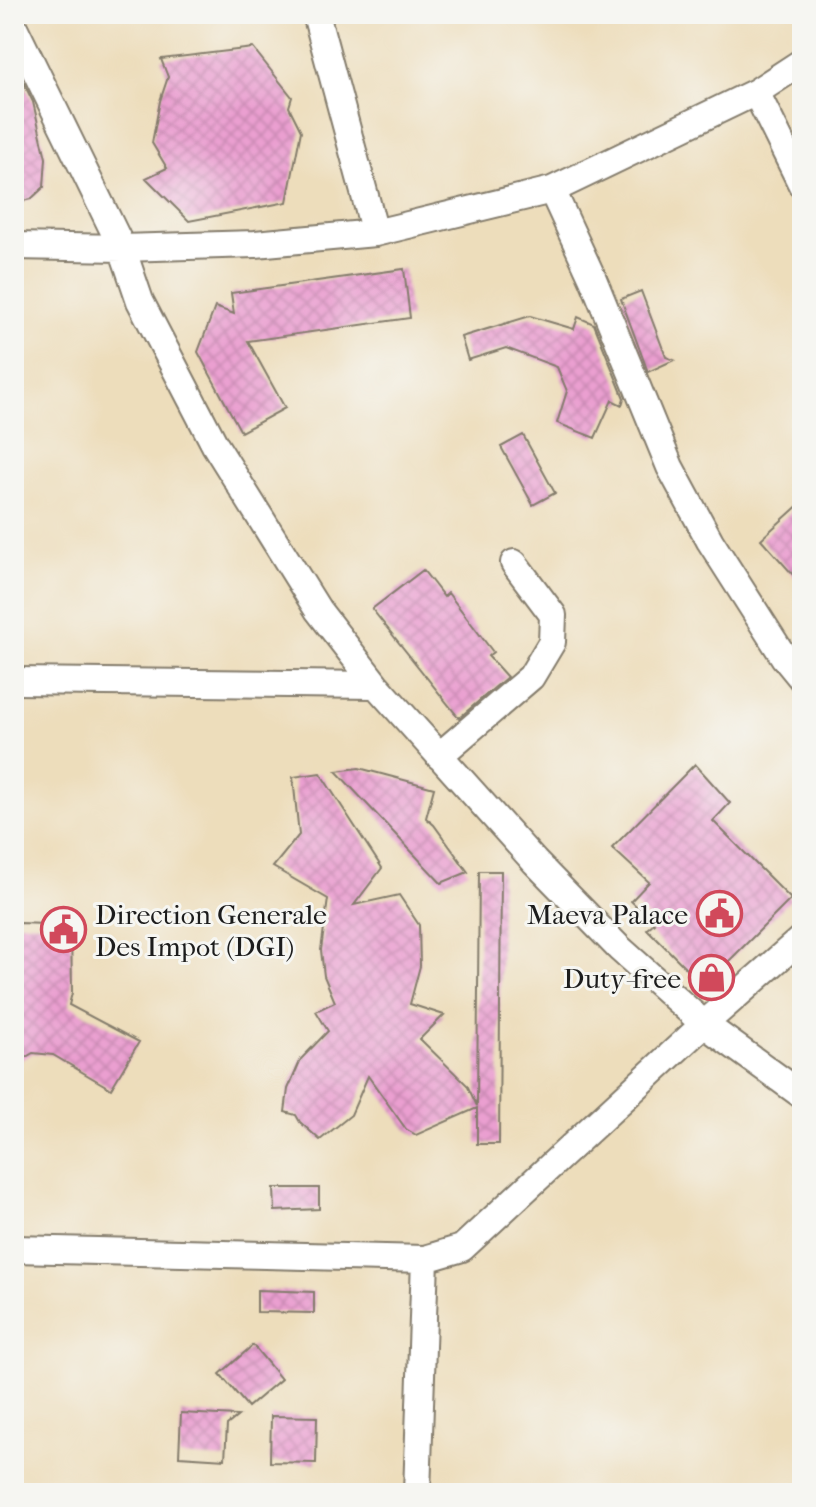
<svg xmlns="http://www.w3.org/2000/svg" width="816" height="1507" font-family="'IM FELL French Canon',serif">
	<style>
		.building { fill: url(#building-cross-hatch) }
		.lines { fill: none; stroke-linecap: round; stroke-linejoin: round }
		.minor-casing { stroke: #847c6c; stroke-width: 30 }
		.minor { stroke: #fff; stroke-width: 26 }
		.labels { text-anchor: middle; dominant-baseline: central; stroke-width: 6; stroke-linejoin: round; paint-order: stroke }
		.poi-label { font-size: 28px; fill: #1c1c1c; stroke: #f6f6f2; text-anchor: end }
	</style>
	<defs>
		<pattern id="building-cross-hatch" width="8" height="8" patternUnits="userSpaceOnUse" patternTransform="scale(2)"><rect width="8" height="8" fill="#ea9fd0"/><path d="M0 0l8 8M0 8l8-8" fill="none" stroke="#c888b2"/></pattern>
	</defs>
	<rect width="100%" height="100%" fill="#f6f6f2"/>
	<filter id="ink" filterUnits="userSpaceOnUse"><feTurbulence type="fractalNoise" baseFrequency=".0125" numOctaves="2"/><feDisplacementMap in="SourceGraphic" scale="16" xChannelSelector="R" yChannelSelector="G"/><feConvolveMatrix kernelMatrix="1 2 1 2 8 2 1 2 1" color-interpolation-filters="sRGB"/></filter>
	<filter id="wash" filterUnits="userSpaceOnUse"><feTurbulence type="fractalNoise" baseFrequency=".006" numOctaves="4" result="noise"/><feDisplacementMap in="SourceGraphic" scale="32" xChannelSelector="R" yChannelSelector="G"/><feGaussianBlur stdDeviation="1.8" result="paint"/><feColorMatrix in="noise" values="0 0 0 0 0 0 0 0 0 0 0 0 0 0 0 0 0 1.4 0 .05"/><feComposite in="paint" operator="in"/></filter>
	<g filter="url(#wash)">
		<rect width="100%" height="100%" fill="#edddbb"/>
		<g id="blocks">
			<path class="building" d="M253 48 292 97 289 107 301 131 287 202 189 221 146 178 167 168 152 143 160 101 168 77 161 59Z
				M14 63 33 102 46 158 44 187 31 199 14 203Z
				M404 269 410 318 248 341 285 408 241 432 198 352 215 307 234 314 231 293Z
				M641 291 666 357 674 360 648 372 621 299Z
				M530 316 574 329 578 317 594 324 624 398 622 405 612 400 595 438 557 423 567 391 557 367 506 348 468 360 461 337Z
				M523 435 555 493 533 505 501 447Z
				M802 502V585L761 539Z
				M423 570 444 597 448 593 493 652 488 656 507 677 459 718 372 609Z
				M695 764 730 803 713 821 791 899 704 986 647 929 654 923 631 901 649 882 612 848Z
				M359 768 434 788 426 818 434 825 468 872 441 883 336 771Z
				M320 773 382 868 354 905 399 895 419 925 420 966 410 1004 444 1015 420 1039 467 1085 477 1106 479 871H501L499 1144H477V1108L416 1135 406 1129 368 1076 351 1115 320 1140 300 1122 296 1115 285 1112 288 1089 301 1059 328 1031 316 1011 335 1002 324 976 321 950 328 899 273 867 299 835 293 777Z
				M19 923 71 925 72 993 69 1005 139 1042 111 1089 53 1055 33 1053 14 1064Z
				M274 1188H319V1209L275 1211Z
				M257 1290 314 1292V1313L257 1312Z
				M253 1345 281 1379 248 1407 220 1374Z
				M181 1413 238 1416 227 1425 225 1459 179 1456Z
				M271 1416 317 1417 316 1463 270 1462Z"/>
		</g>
	</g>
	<g filter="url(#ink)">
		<use href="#blocks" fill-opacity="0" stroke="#847c6c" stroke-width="2"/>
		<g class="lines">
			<defs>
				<path id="minor" d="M316 14 375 233
					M14 27 122 248 140 301 215 445 318 610 376 685 535 862 619 948 704 1024 802 1095
					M756 92 802 185
					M552 190 593 279 670 467 710 541 784 657 802 679
					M14 246 122 248 255 244 375 233 552 190 756 92 802 62
					M14 681 376 685
					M439 756 531 677 552 642 553 615 514 563
					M14 1249 425 1259 462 1248 704 1024 802 938
					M417 1493 425 1259"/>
			</defs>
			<use href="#minor" class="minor-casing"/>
			<use href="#minor" class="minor"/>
		</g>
	</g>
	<defs>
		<symbol id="civic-ring" viewBox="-11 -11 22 22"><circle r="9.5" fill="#f6f6f2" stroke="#d1495b" stroke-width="1.5"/><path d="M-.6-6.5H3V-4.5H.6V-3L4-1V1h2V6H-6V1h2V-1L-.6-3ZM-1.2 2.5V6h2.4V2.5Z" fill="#d1495b"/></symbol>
		<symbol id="shop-ring" viewBox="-11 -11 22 22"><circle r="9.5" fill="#f6f6f2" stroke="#d1495b" stroke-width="1.5"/><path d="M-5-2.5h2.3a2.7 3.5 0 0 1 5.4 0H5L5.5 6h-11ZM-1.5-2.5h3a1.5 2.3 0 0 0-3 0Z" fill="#d1495b"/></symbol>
	</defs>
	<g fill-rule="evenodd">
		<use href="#civic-ring" x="694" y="888" width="51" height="51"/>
		<use href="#civic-ring" x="38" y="904" width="51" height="51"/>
		<use href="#shop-ring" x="686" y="952" width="51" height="51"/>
	</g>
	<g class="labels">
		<g class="poi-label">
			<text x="95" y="914" text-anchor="start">Direction Generale<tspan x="95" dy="32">Des Impot (DGI)</tspan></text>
			<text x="688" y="914">Maeva Palace</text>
			<text x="681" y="978">Duty-free</text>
		</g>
	</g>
	<rect width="816" height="1507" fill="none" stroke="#f6f6f2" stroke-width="48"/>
</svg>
